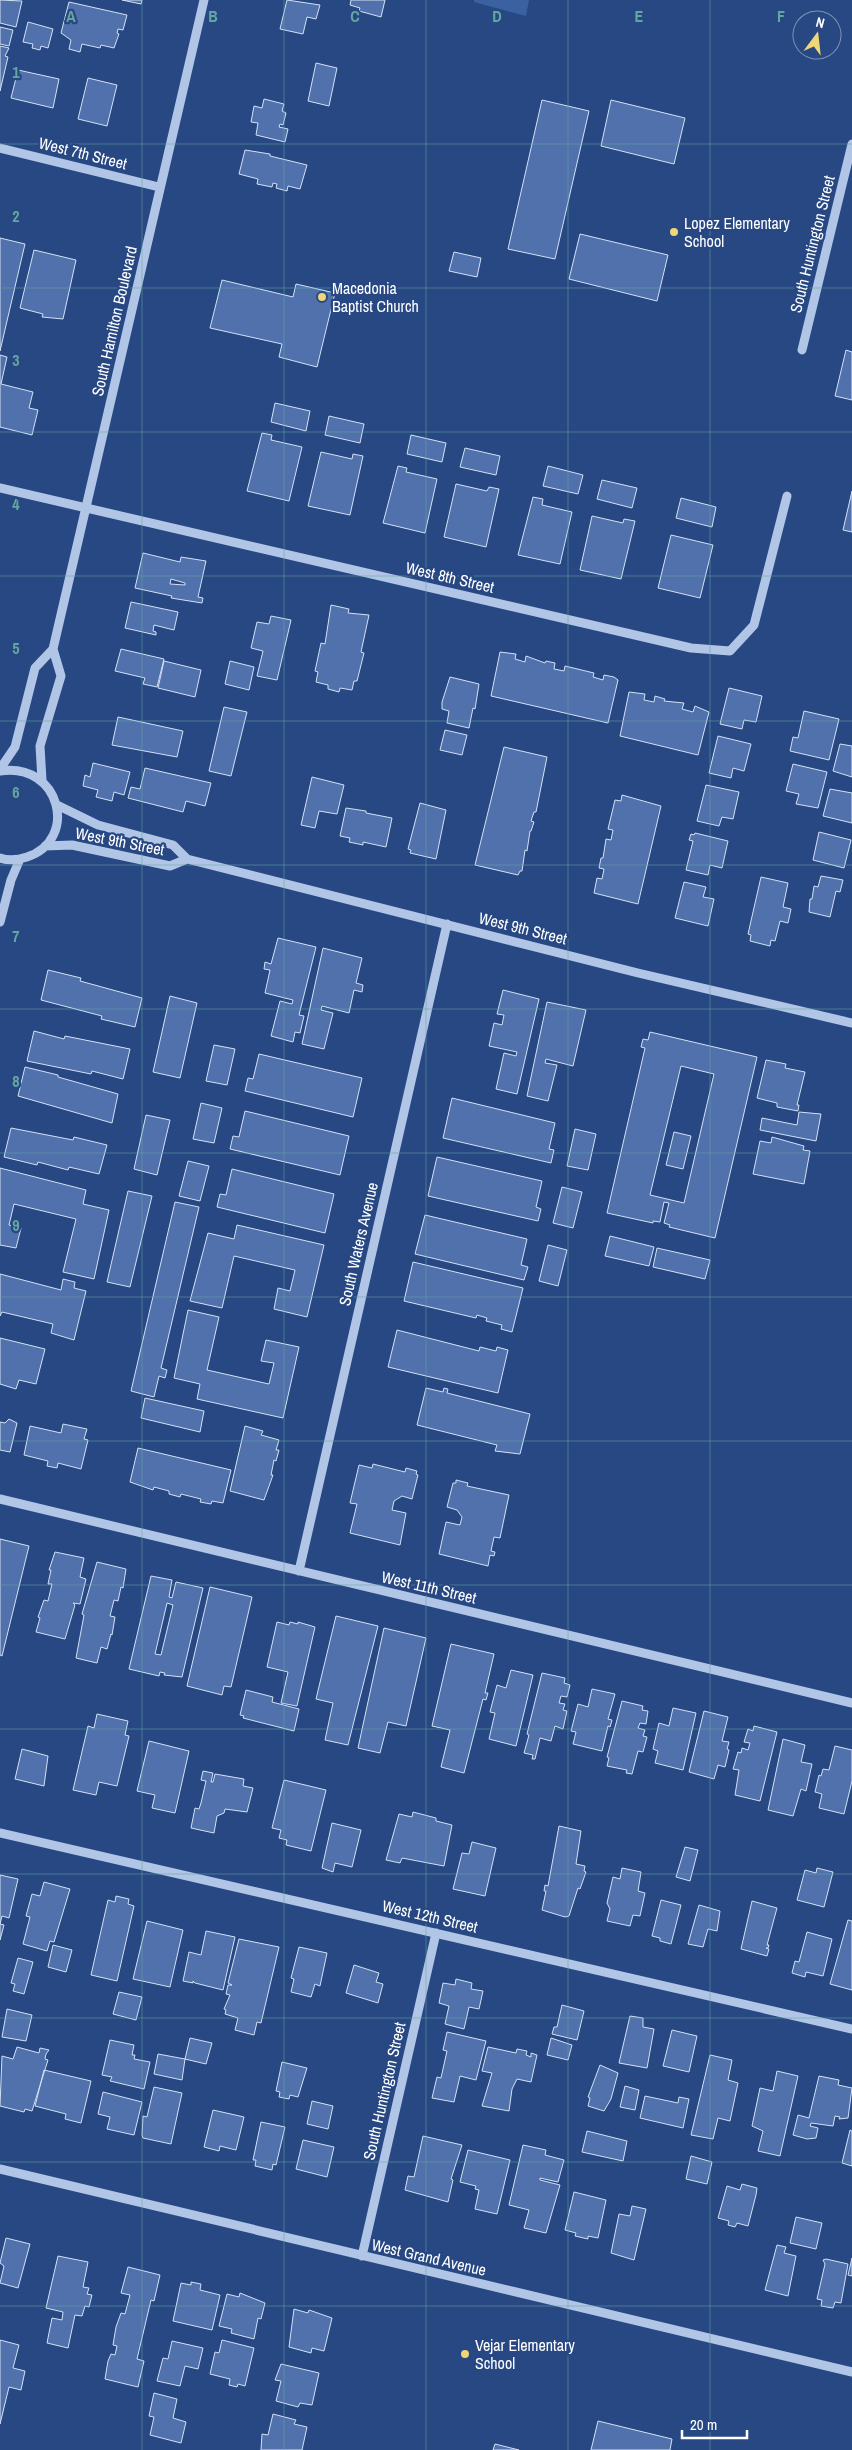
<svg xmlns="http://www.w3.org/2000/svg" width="852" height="2450" font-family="'Archivo Narrow',sans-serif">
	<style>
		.green { fill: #3c61a0 }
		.building { fill: #5071ab; stroke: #d4e1f6; fill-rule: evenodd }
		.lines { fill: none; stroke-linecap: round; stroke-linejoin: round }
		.minor { stroke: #b1c5e7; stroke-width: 9 }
		.grid { fill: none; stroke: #63a6a1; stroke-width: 1; stroke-opacity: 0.55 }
		.poi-dot { fill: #efd677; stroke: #274883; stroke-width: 2 }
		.labels { text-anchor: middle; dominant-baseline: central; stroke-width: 4.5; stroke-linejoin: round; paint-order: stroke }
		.street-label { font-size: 16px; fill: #fff; stroke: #274883 }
		.poi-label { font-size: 16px; fill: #fff; stroke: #274883; text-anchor: start }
		.grid-label { font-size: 16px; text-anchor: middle; font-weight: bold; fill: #63a6a1; stroke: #274883; stroke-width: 4.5; stroke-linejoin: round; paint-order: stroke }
	</style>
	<rect width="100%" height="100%" fill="#274883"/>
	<path class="green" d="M474 0H529L526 16 474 2Z"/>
	<path class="building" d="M0 0 22 1 16 27 0 23Z
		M122 0H142L141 4Z
		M287 0 320 5 316 19 307 17 303 34 280 29Z
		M351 0H385L381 17 359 11 360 8 350 5Z
		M69 2 127 15 123 30 118 29 117 33 119 34 114 48 101 45 100 48 82 44 80 52 69 49 71 40 61 33Z
		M28 22 53 29 48 48 41 46 40 50 32 48 33 44 23 42Z
		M0 27 13 30 9 46 0 44Z
		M0 46 9 48 5 56 8 57 0 91Z
		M316 63 337 68 329 106 308 101Z
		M18 70 59 79 53 108 11 98Z
		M88 78 117 85 107 126 78 119Z
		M264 99 284 104 282 111 286 113 283 125 280 124 279 127 288 129 285 142 256 135 258 123 251 122 254 106 262 108Z
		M542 100 589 111 555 259 508 249Z
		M611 100 685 118 674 164 601 146Z
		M245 150 270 154V156L307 165 300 189 288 186 287 191 276 188 277 184 273 183 272 187 257 184 258 179 239 174Z
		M580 234 668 255 657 301 569 279Z
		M0 238 25 244 0 351Z
		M34 250 76 260 63 319 42 317 43 314 20 308Z
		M454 252 481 258 477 277 449 271Z
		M222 280 293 297 296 284 335 293 317 367 279 357 282 344 210 328Z
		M846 350 852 352V400L835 396Z
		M0 355 7 357 1 384 33 392 29 408 38 410 32 435 0 427Z
		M275 403 310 411 306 431 271 422Z
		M329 416 364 424 360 443 325 435Z
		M262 433 272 435 271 440 302 447 289 501 247 491Z
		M411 435 446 443 442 462 407 454Z
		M465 448 500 456 496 475 460 467Z
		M321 452 352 459 353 454 363 456 350 515 308 506Z
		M398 466 407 468 406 472 437 479 425 533 383 523Z
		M548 466 583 475 578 494 543 486Z
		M602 480 637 488 632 508 597 499Z
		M456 484 487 491 489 487 499 489 486 547 444 537Z
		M852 491V532L843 530Z
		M533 497 543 499 542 505 572 512 560 564 518 555Z
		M681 498 716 507 712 527 676 518Z
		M592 516 623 523 624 519 635 521 621 579 580 570Z
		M671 535 713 545 700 598 658 588Z
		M143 553 180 562 181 557 206 561 198 597 203 598 202 603 171 598 172 596 135 588ZM171 579 185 583V585L170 584Z
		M131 602 178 612 174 630 154 625 153 631 156 632V635L125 628Z
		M331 605 349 609 348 613 369 615 361 652 364 653 357 681H354L352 690 340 688 339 692 328 689V685L316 682 318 672 315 671 321 643 325 644Z
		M271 616 291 620 277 680 257 676 263 651 251 648 257 622 269 624Z
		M121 649 164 659 157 687 143 684 145 678 115 671Z
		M500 652 516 654 515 659 525 662 526 656 545 663 546 661 555 663 554 669 564 671 565 666 594 673 593 677 603 680 604 675 614 677 618 680 608 723 491 696Z
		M164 661 201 670 195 697 158 688Z
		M230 661 254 667 249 690 225 684Z
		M450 677 479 684 475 709 473 708 469 728 447 723 449 711 442 709V702Z
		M729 688 762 696 756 722 744 720 742 729 720 724Z
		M629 692 645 694 644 700 654 702 655 696 665 699 664 701 684 703 682 709 693 712 695 706 709 712 698 755 620 736Z
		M224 707 247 712 231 776 209 771Z
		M804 711 839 719 829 760 790 751 793 737 798 738Z
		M118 717 183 731 177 757 112 745Z
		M445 730 467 735 462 755 440 750Z
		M718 736 751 744 744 771 733 768 731 778 709 773Z
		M840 744 852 746V777L833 771Z
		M504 747 547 757 536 812H534L531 821 534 822 531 831H530L527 851 525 850 522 871H520L518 875 475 865Z
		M93 763 130 772 124 795 114 792 112 801 96 797 98 790 83 786 85 775 90 777Z
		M793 764 827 772 818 808 796 804 799 794 786 791Z
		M145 768 211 783 205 806 186 801 183 812 128 798 131 787 140 789Z
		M312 777 344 785 337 814 319 811 315 828 301 825Z
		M706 785 739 792 733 819 722 817 719 826 697 821Z
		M830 789 852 793V823L823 816Z
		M622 795 661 806 638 904 594 893 597 878 602 879 604 869 599 868 601 858H603L606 839 611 840 613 830 608 829 615 800 621 801Z
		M420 803 446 810 436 859 410 853 411 850 408 849Z
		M346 808 366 811V813L392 818 386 847 363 842V845L349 842 350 838 340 836Z
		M819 832 851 840 844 868 813 860Z
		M695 833 728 841 722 868 710 865 708 875 686 870 693 841 689 840 691 834 694 835Z
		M821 876 843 880 840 892 836 891 830 917 809 912 810 899H812L814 886 818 887Z
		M761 877 788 883 783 907 791 909 788 923 780 921 775 941 771 940 770 946 750 941 751 935 748 934Z
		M684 882 706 887 703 897 714 899 708 926 675 918Z
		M278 938 316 947 299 1015 304 1016 300 1033 295 1032 293 1042 271 1036 280 1001 292 1004 293 1000 265 993 270 970 264 969 265 962 271 964Z
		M323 948 362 958 356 983 363 985 362 992 354 990 349 1013 322 1006 321 1010 333 1013 324 1049 302 1044Z
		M48 970 81 978 80 981 142 998 135 1027 101 1019 102 1016 41 1000Z
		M503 990 539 999 517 1094 496 1089 504 1053 516 1056 517 1052 489 1046 494 1023 502 1025 504 1015 497 1014Z
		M170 996 197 1003 180 1078 153 1072Z
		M547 1002 586 1010 573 1066 546 1059 545 1063 557 1065 548 1101 527 1096Z
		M34 1031 64 1039 65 1036 130 1049 123 1079 92 1071 91 1074 27 1061Z
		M650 1032 757 1057 715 1238 669 1227 670 1225 664 1223 669 1203 664 1202 660 1222 653 1221V1223L607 1213 645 1048 641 1047 643 1039 648 1040ZM681 1066 714 1074 684 1203 650 1195Z
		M214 1045 235 1049 227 1085 206 1081Z
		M259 1054 362 1078 353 1117 245 1091 248 1078 253 1079Z
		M766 1060 786 1064 785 1068 805 1072 797 1105H799L798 1111 777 1107V1103L757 1098Z
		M25 1067 58 1075V1077L118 1094 112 1123 18 1096Z
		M452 1098 555 1123 549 1149 554 1150 551 1163 443 1138Z
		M201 1103 222 1108 214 1143 193 1139Z
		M245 1111 349 1136 340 1175 230 1149 233 1136 239 1137Z
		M799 1112 821 1114 816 1141 760 1130 762 1118 797 1125Z
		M146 1115 170 1120 157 1175 134 1169Z
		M11 1128 73 1140 74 1137 107 1145 99 1174 69 1167 68 1170 38 1162 37 1165 4 1157Z
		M575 1129 596 1134 588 1170 567 1166Z
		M674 1132 691 1136 683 1169 666 1165Z
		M772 1137 804 1146 803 1150 810 1151 804 1184 753 1174 760 1141 771 1143Z
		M437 1157 542 1181 536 1207 541 1209 538 1221 428 1196Z
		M188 1161 209 1166 200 1201 179 1196Z
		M0 1168 86 1190 83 1204 109 1210 94 1279 63 1272 76 1219 14 1204 9 1225 21 1228 16 1248 0 1245Z
		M232 1169 334 1194 325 1233 217 1207 220 1194 226 1195Z
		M562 1187 582 1192 573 1228 553 1223Z
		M128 1191 152 1196 130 1287 107 1282Z
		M175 1202 199 1207 161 1368 167 1370 165 1378 159 1376 154 1397 131 1391Z
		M425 1215 527 1239 521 1265 528 1267 524 1280 415 1254Z
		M237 1225 324 1245 307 1317 274 1309 278 1288 290 1291 295 1270 234 1256 222 1308 190 1301 208 1233 234 1239Z
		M610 1236 654 1247 649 1266 605 1256Z
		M548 1245 567 1250 558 1286 539 1281Z
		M657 1248 710 1260 705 1279 653 1267Z
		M413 1262 523 1288 512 1332 501 1329 502 1325 486 1321 487 1318 477 1315 476 1318 404 1301Z
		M0 1274 61 1290 63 1279 75 1282 74 1288 86 1291 74 1340 51 1333 53 1324 2 1312 0 1316Z
		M188 1310 219 1317 207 1370 269 1384 274 1363 261 1361 266 1340 299 1347 283 1418 197 1399 200 1384 174 1378Z
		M397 1330 479 1351 480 1347 496 1351 497 1347 508 1350 498 1393 388 1367Z
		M0 1338 45 1349 36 1384 19 1380 16 1389 0 1384Z
		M426 1388 443 1392 444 1388 448 1389 447 1393 530 1414 520 1454 495 1451 497 1445 417 1425Z
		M145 1398 204 1411 200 1432 141 1418Z
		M9 1419 17 1423 10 1452 0 1450V1422L5 1423Z
		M63 1424 87 1429 84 1439 88 1440 81 1469 58 1463 57 1468 47 1466 48 1461 24 1455 30 1426 61 1433Z
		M245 1426 263 1431 261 1435 279 1440 276 1450H279L276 1461 274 1460 271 1475H273L264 1500 230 1491Z
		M138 1448 231 1470 223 1503 212 1501 211 1504 200 1502 201 1499 181 1494 180 1497 169 1494V1491L154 1487 153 1490 130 1482Z
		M373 1464 405 1472 406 1468 417 1471 416 1474 418 1475 412 1499 402 1496 394 1501 392 1510 406 1513 400 1545 350 1533 357 1504 350 1503 359 1465 372 1468Z
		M456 1480 468 1483 467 1486 509 1495 500 1538 494 1537 491 1551 495 1552 494 1556 490 1555 488 1566 439 1554 446 1522 460 1525 462 1517 457 1510 447 1507 453 1483H456Z
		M0 1539 29 1546 2 1656 0 1655Z
		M55 1552 84 1558 80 1577 86 1579 80 1604 73 1603 75 1605 65 1639 36 1632 40 1618 38 1617 44 1600 48 1601 52 1584H48L51 1570H49Z
		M97 1562 126 1569 123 1588 121 1587 118 1601 114 1600 110 1616 115 1617 112 1635 111 1634 107 1649 101 1647 97 1663 76 1658 84 1615 82 1614Z
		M151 1576 172 1580 169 1597 172 1598 176 1582 203 1588 182 1677 164 1675 165 1673 160 1672 159 1676 129 1669ZM167 1603 173 1605 161 1655 155 1654Z
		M210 1587 252 1597 231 1687 224 1686 222 1695 187 1686Z
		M336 1616 378 1626 348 1745 325 1740 333 1703 316 1699Z
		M277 1622 289 1625 290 1622 298 1624V1622L315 1627 297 1706 281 1703 288 1672 267 1667Z
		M384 1628 426 1638 406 1726 388 1722 380 1753 358 1748Z
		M451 1644 494 1654 485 1693H488L486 1700 483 1699 464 1773 441 1767 450 1730 432 1726Z
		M511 1670 533 1675 516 1746 489 1739 495 1713 490 1712 497 1685 506 1688Z
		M542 1673 565 1678 564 1683 570 1685 567 1697 561 1696 559 1703 565 1704 563 1710 567 1711 563 1729 555 1726 551 1741 540 1738 535 1759H532L533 1755 524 1753 529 1735 527 1734Z
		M592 1689 615 1694 608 1719 612 1720 610 1727 608 1726 602 1751 573 1744 576 1732 571 1731 578 1704 588 1707Z
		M246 1690 273 1697 272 1702 299 1709 294 1731 243 1718 244 1716 240 1715Z
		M622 1701 643 1706 642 1710 648 1711 646 1724 640 1723 638 1728 645 1730 643 1736 647 1737 643 1752 638 1751 632 1774 626 1773 627 1770 607 1766 609 1758 607 1757Z
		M673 1708 696 1713 683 1770 655 1763 658 1751 653 1749 659 1723 669 1726Z
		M704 1711 728 1717 722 1741 729 1742 727 1749 729 1750 725 1767 718 1765 714 1779 689 1772Z
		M97 1714 128 1721 125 1735 129 1736 117 1786 99 1782 96 1795 73 1790 88 1726 94 1728Z
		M754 1726 777 1732 760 1801 735 1795 739 1770 733 1769 738 1752 741 1753 742 1748 748 1750 750 1743 744 1742 748 1729 753 1731Z
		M783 1739 805 1745 801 1762 812 1764 806 1791 801 1789 793 1816 768 1810Z
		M149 1741 189 1751 175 1813 152 1808 155 1795 137 1791Z
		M835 1746 852 1750V1781L844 1814 819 1808 822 1794 815 1792 819 1775 821 1776 823 1769 829 1770Z
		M22 1749 48 1756 44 1786 15 1779Z
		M203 1771 213 1773 211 1782H213L215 1774 244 1779 243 1786 253 1788 247 1812 225 1809 224 1813 217 1816 214 1833 191 1828 195 1808 199 1809 201 1803 206 1781 201 1780Z
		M284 1780 326 1790 311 1851 286 1845 287 1840 279 1838 281 1830 272 1828Z
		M413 1812 436 1818V1821L452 1825 444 1866 402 1858 400 1863 386 1860 399 1814 412 1817Z
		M332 1823 361 1830 352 1867 335 1863 333 1872 322 1868Z
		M559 1826 581 1831 576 1864 585 1866 584 1871 586 1872 580 1889 578 1888 569 1916 565 1917 542 1910 546 1891H544L545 1885 548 1886Z
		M472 1842 496 1848 485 1896 453 1889 462 1853 469 1854Z
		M685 1847 698 1850 690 1881 676 1877Z
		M622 1868 641 1872 638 1891 645 1893 640 1916 633 1915 630 1926 607 1921 610 1909 607 1903 613 1877 620 1879Z
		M817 1868 833 1872 824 1907 797 1900 805 1870 816 1873Z
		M0 1875 18 1879 9 1918 2 1916 0 1924 4 1925 0 1940Z
		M44 1882 70 1889 54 1942 50 1941 47 1951 23 1944 30 1917 26 1916 32 1894 40 1896Z
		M116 1896 129 1899 128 1904 134 1906 117 1981 91 1975 108 1900 115 1902Z
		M661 1900 681 1905 671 1944 660 1941V1938L652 1936Z
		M752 1901 777 1908 767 1945H769L768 1948H766L769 1949 767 1956 741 1949Z
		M699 1905 720 1911 717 1931 708 1929 703 1947 688 1944Z
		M848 1920 852 1921V1990L830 1984Z
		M147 1921 183 1930 170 1987 133 1979Z
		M206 1931 235 1937 223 1990 195 1983 193 1981V1983L183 1981 189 1952 201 1955Z
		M807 1932 832 1939 823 1976 806 1972 805 1977 792 1973 795 1961 799 1962Z
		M239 1939 279 1947 261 2023 257 2022 254 2035 235 2030 238 2018 225 2014 226 2010 224 2009 230 1995 226 1994 228 1985H232L228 1983Z
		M53 1945 72 1950 66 1972 48 1967Z
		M299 1947 327 1953 320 1986 315 1984 311 1997 291 1992 294 1979 291 1978Z
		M18 1958 33 1962 24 1994 13 1991 15 1984 11 1983Z
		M354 1965 379 1973 376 1982 383 1984 378 2003 346 1993Z
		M456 1979 472 1983 471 1989 483 1991 479 2009 469 2007 464 2029 445 2024 449 2006 439 2003 443 1983 455 1985Z
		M119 1992 142 1997 136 2020 113 2014Z
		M562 2005 584 2011 577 2040 552 2034 554 2027H557Z
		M7 2009 32 2015 26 2041 2 2037Z
		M630 2016 643 2018V2027L654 2029 647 2068 619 2063Z
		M672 2030 697 2036 689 2072 663 2066Z
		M447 2032 486 2041 476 2080 460 2076 454 2102 432 2098 437 2077 441 2078 447 2051 443 2050Z
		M190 2038 212 2043 206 2064 185 2059Z
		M551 2038 572 2045 568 2060 547 2055Z
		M110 2040 134 2045 132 2055H135L134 2059 150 2062 144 2089 110 2081 112 2077 102 2075Z
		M17 2047 39 2053 40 2048 49 2050 46 2054 45 2059 48 2060 32 2111 25 2109 24 2112 0 2106 2 2056 13 2059Z
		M488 2047 516 2053 517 2049 527 2051 526 2055 531 2057V2053L537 2055 531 2082 517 2079 512 2089 509 2111 482 2106 492 2073 482 2071Z
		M158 2054 185 2059 182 2080 154 2074Z
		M710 2055 732 2060 728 2080 738 2083 730 2121 718 2118 713 2139 691 2135Z
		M282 2062 307 2068 298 2097 290 2095 289 2099 279 2097 280 2092 276 2091Z
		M600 2065 618 2073 611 2099 604 2111 588 2106 590 2098 588 2097Z
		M44 2070 91 2081 81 2123 65 2119 66 2114 35 2106Z
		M777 2071 798 2076 780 2156 758 2151 763 2131 752 2126 760 2088 773 2091Z
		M819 2076 839 2080 838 2085 852 2088 848 2118 839 2119 840 2117 835 2116 833 2126 811 2123 810 2126 818 2128 816 2138 807 2139 793 2135 798 2115 809 2118Z
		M625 2086 639 2090 635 2110 620 2107Z
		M154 2087 182 2093 171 2144 143 2138 142 2135 143 2116 147 2117Z
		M103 2092 142 2102 134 2135 107 2129 110 2117 98 2114Z
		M645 2096 678 2103 679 2097 689 2099 683 2128 640 2118Z
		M312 2101 333 2106 328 2129 307 2124Z
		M213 2110 244 2117 236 2150 220 2146 219 2151 204 2147Z
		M261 2122 285 2127 276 2165 273 2164 272 2170 255 2166 256 2160H253Z
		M850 2130 852 2131V2166L842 2163Z
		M587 2131 627 2141 623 2161 582 2152Z
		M423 2136 462 2145 451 2179 453 2180 448 2202 405 2190 408 2176 414 2177Z
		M303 2140 334 2147 327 2177 296 2169Z
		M523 2145 546 2150 545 2155 564 2160 558 2182 540 2178V2180L560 2185 546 2233 524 2228 529 2210 509 2205Z
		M468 2150 510 2160 497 2214 475 2209 479 2190 475 2189 476 2186 460 2182Z
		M691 2156 712 2162 707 2184 686 2179Z
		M742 2184 757 2188 756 2195 748 2226 737 2223 735 2227 728 2225 729 2221 718 2218 727 2186 740 2190Z
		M574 2192 606 2200 598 2238 588 2236V2239L575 2236 576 2233 565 2230Z
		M632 2206 646 2209 634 2260 611 2253 619 2214 630 2216Z
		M796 2217 822 2223 816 2249 790 2243Z
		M6 2238 30 2244 18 2288 0 2283 4 2266 0 2263Z
		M777 2245 786 2247 784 2253 796 2256 788 2296 765 2290Z
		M58 2256 88 2262 83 2287 89 2288 87 2294 92 2295 89 2307 85 2306 82 2316 75 2315 68 2348 47 2343 52 2318 62 2320 63 2312 46 2308Z
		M852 2258V2276L848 2275Z
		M826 2259 848 2264 841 2303 835 2302 833 2308 821 2306 822 2300 817 2299 825 2264 823 2260Z
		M128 2267 160 2275 154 2301 151 2300 137 2359 144 2361 138 2387 105 2379 108 2361 111 2354 115 2355 117 2346 113 2345 116 2327 121 2313 125 2314 130 2295 121 2293Z
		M191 2282 201 2284 200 2290 220 2295 212 2330 173 2321 181 2283 191 2285Z
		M240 2293 265 2303 261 2319 258 2318 254 2339 231 2333 232 2329 219 2326 227 2294 239 2297Z
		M294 2309 308 2313 309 2310 332 2318 324 2351 312 2348 311 2353 289 2347Z
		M0 2340 19 2345 13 2368 25 2371 21 2390 9 2387 0 2424Z
		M222 2340 254 2348 245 2386 238 2384 237 2387 229 2385 230 2379 210 2374 215 2352 219 2353Z
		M172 2341 203 2348 198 2369 185 2366 180 2386 157 2381 163 2358 168 2359Z
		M281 2364 319 2373 312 2405 300 2403 298 2407 276 2401 281 2381 275 2380Z
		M154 2393 177 2399 173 2418 186 2422 181 2443 150 2435 154 2417 149 2416Z
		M273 2414 296 2420 294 2424 307 2427 302 2450H261L262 2434 268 2435Z
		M598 2421 672 2439 670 2450H591Z
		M495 2444 519 2450H493Z"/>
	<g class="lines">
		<path class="minor" d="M0 148 159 187
			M802 350 852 144
			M0 488 691 648 730 651 754 625 787 496
			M0 769 15 747 35 668 53 649
			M0 771C61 762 79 840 27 857 18 860 9 861 0 858
			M42 780 40 746 61 676 53 649 204 0
			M57 805 98 825 173 845 187 859 638 973 852 1023
			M45 846 72 845 170 866 187 859
			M0 922 11 880 20 859
			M0 1499 852 1703
			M299 1571 447 924
			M0 1833 852 2029
			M0 2169 852 2372
			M362 2256 436 1933"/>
	</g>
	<path class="grid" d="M142 0V2450M284 0V2450M426 0V2450M568 0V2450M710 0V2450M0 144H852M0 288H852M0 432H852M0 576H852M0 721H852M0 865H852M0 1009H852M0 1153H852M0 1297H852M0 1441H852M0 1585H852M0 1729H852M0 1874H852M0 2018H852M0 2162H852M0 2306H852"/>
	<g class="poi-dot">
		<circle cx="674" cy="232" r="5"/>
		<circle cx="322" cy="297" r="5"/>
		<circle cx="465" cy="2354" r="5"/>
	</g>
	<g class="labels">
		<g class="street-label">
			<text transform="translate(83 153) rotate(14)">West 7th Street</text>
			<text transform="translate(812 244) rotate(-76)">South Huntington Street</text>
			<text transform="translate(114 321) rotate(-77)">South Hamilton Boulevard</text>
			<text transform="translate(450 577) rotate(13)">West 8th Street</text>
			<text transform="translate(120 841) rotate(11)">West 9th Street</text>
			<text transform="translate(523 928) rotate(14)">West 9th Street</text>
			<text transform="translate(358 1244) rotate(-77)">South Waters Avenue</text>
			<text transform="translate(429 1587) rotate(13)">West 11th Street</text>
			<text transform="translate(430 1916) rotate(13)">West 12th Street</text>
			<text transform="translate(384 2091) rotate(-77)">South Huntington Street</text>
			<text transform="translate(429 2257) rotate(13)">West Grand Avenue</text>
		</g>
		<g class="poi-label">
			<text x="684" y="223">Lopez Elementary<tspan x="684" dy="18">School</tspan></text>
			<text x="332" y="288">Macedonia<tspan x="332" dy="18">Baptist Church</tspan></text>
			<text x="475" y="2345">Vejar Elementary<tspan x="475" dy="18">School</tspan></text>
		</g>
	</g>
	<g class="grid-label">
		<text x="71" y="22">A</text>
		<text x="213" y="22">B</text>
		<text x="355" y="22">C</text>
		<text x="497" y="22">D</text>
		<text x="639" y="22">E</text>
		<text x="781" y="22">F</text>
		<text x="16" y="78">1</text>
		<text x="16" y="222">2</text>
		<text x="16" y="366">3</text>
		<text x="16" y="510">4</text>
		<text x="16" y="654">5</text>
		<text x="16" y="798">6</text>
		<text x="16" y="942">7</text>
		<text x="16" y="1087">8</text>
		<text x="16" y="1231">9</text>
	</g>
	<g transform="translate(817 35) rotate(15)"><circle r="24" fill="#274883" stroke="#7d91b5"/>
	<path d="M0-4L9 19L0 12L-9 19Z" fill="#efd677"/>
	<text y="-8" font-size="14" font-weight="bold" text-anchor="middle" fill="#ffffff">N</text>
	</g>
	<path d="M682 2430v8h65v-8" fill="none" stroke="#ffffff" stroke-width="2.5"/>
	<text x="690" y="2430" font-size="15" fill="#ffffff" stroke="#274883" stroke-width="4" paint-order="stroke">20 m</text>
</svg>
